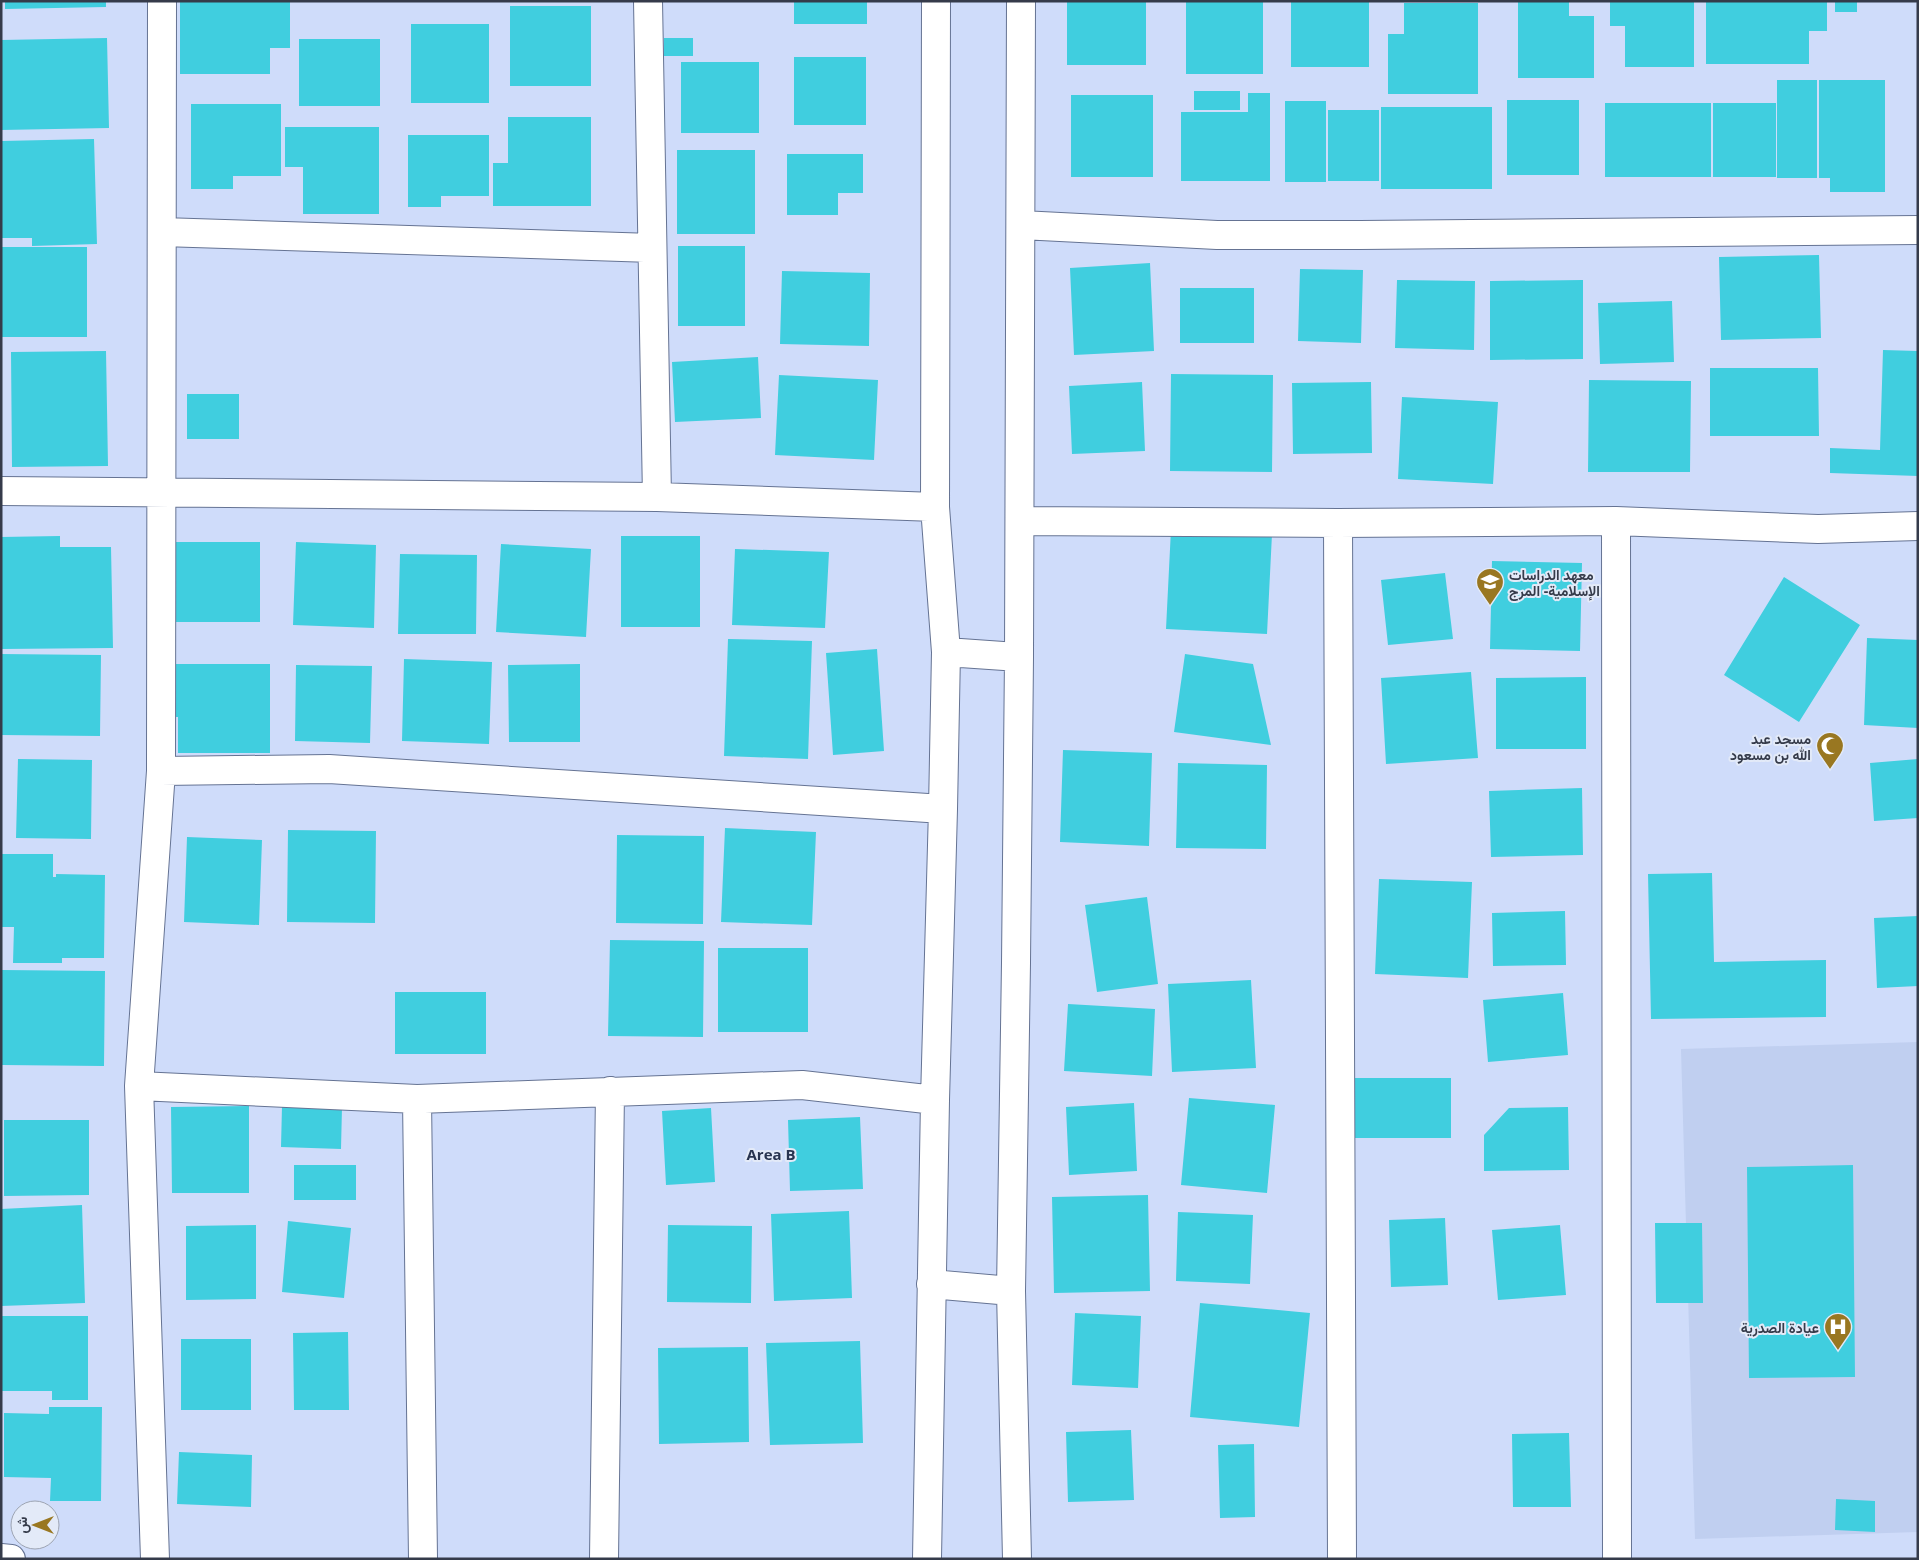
<svg xmlns="http://www.w3.org/2000/svg" width="1919" height="1560" font-family="'Open Sans',Vazirmatn,sans-serif">
	<style>
		.built { fill: #c0cff0 }
		.building { fill: #40cedf }
		.lines { fill: none; stroke-linecap: round; stroke-linejoin: round }
		.minor-casing { stroke: #657393; stroke-width: 30 }
		.minor { stroke: #fff; stroke-width: 28 }
		.labels { text-anchor: middle; dominant-baseline: central; stroke-width: 4; stroke-linejoin: round; paint-order: stroke }
		.poi-label { font-size: 14px; font-weight: bold; fill: #353b4a; stroke: #e3eaf8; text-anchor: end }
		.neighbourhood-label { font-size: 15px; font-weight: bold; fill: #283450; stroke: #e3eaf8 }
	</style>
	<rect width="100%" height="100%" fill="#cfdcfa"/>
	<path class="built" d="M1918 1042V1532L1695 1539 1681 1049Z"/>
	<path class="building" d="M5 1H106V7L5 9Z
		M180 1H290V48H270V74H180Z
		M794 1H867V24H794Z
		M1067 1H1146V65H1067Z
		M1186 1H1263V74H1186Z
		M1291 1H1369V67H1291Z
		M1610 1H1694V67H1625V26H1610Z
		M1706 1H1827V31H1809V64H1706Z
		M1835 1H1857V12H1835Z
		M1518 2H1569V16H1594V78H1518Z
		M1404 3H1478V94H1388V34H1404Z
		M510 6H591V86H510Z
		M411 24H489V103H411Z
		M107 38 109 128 1 130V40Z
		M664 38H693V56H664Z
		M299 39H380V106H299Z
		M794 57H866V125H794Z
		M681 62H759V133H681Z
		M1777 80H1817V178H1777Z
		M1819 80H1885V192H1830V178H1819Z
		M1194 91H1240V110H1194Z
		M1248 93H1270V181H1181V112H1248Z
		M1071 95H1153V177H1071Z
		M1507 100H1579V175H1507Z
		M1285 101H1326V182H1285Z
		M1605 103H1711V177H1605Z
		M1713 103H1776V177H1713Z
		M191 104H281V176H233V189H191Z
		M1381 107H1492V189H1381Z
		M1328 110H1379V181H1328Z
		M508 117H591V206H493V163H508Z
		M285 127H379V214H303V167H285Z
		M408 135H489V196H441V207H408Z
		M94 139 97 244 32 246V238H2L1 141Z
		M677 150H755V234H677Z
		M787 154H863V193H838V215H787Z
		M678 246H745V326H678Z
		M2 247H87V337H2Z
		M1819 255 1821 338 1721 340 1719 257Z
		M1150 263 1154 351 1074 355 1070 268Z
		M1300 269 1363 270 1361 343 1298 341Z
		M782 271 870 273 869 346 780 344Z
		M1397 280 1475 281 1474 350 1395 348Z
		M1583 280V359L1490 360V281Z
		M1180 288H1254V343H1180Z
		M1672 301 1674 362 1600 364 1598 303Z
		M1883 350 1918 351V476L1830 473V448L1880 450Z
		M106 351 108 466 12 467 11 352Z
		M758 357 761 418 675 422 672 362Z
		M1710 368H1818L1819 436H1710Z
		M1171 374 1273 375 1272 472 1170 471Z
		M779 375 878 380 874 460 775 455Z
		M1589 380 1691 381 1690 472H1588Z
		M1142 382 1145 451 1072 454 1069 386Z
		M1371 382 1372 453 1293 454 1292 383Z
		M187 394H239V439H187Z
		M1402 397 1498 402 1493 484 1398 479Z
		M1171 529 1272 534 1267 634 1166 629Z
		M60 536V547H111L113 648 1 649V537Z
		M621 536H700V627H621Z
		M173 542H260V622H173Z
		M296 542 376 545 374 628 293 625Z
		M501 544 591 549 586 637 496 632Z
		M735 549 829 552 825 628 732 625Z
		M400 554 477 555 476 634H398Z
		M1492 561 1582 563 1580 651 1490 649Z
		M1445 573 1453 639 1388 645 1381 580Z
		M1784 577 1860 625 1799 722 1724 675Z
		M1867 638 1918 640V728L1864 725Z
		M728 639 812 641 808 759 724 756Z
		M877 649 884 751 833 755 826 653Z
		M1 654 101 655 100 736 1 735Z
		M1185 654 1253 664 1271 745 1174 732Z
		M404 659 492 662 489 744 402 741Z
		M167 664H270V753H178V717H167Z
		M580 664V742H509L508 665Z
		M296 665 372 666 370 743 295 741Z
		M1471 672 1478 758 1386 764 1381 678Z
		M1586 677V749H1496V678Z
		M1063 750 1152 753 1149 846 1060 842Z
		M18 759 92 760 91 839 16 838Z
		M1918 759V818L1874 821 1870 763Z
		M1178 763 1267 765 1266 849 1176 848Z
		M1582 788 1583 855 1491 857 1489 791Z
		M725 828 816 832 812 925 721 922Z
		M288 830 376 831 375 923 287 922Z
		M617 835 704 836 703 924 616 923Z
		M187 837 262 840 259 925 184 922Z
		M1 854H53V877H56V874L105 875 104 958H62V963H13L14 927H1Z
		M1712 873 1714 962 1826 960V1017L1651 1019 1648 874Z
		M1379 879 1472 882 1468 978 1375 974Z
		M1147 897 1158 984 1097 992 1085 905Z
		M1565 911 1566 965 1493 966 1492 913Z
		M1918 916V986L1877 988 1874 918Z
		M610 940 704 941 703 1037 608 1036Z
		M718 948H808V1032H718Z
		M2 970 105 971 104 1066 2 1065Z
		M1251 980 1256 1068 1172 1072 1168 984Z
		M395 992H486V1054H395Z
		M1563 993 1568 1055 1488 1062 1483 1000Z
		M1068 1004 1155 1009 1152 1076 1064 1071Z
		M1354 1078H1451V1138H1354Z
		M1189 1098 1275 1105 1267 1193 1181 1185Z
		M1134 1103 1137 1171 1069 1175 1066 1107Z
		M249 1106V1193H172L171 1107Z
		M282 1106 342 1107 341 1149 281 1147Z
		M1568 1107 1569 1170 1484 1171V1135L1509 1108Z
		M711 1108 715 1182 666 1185 662 1111Z
		M860 1117 863 1189 790 1191 788 1120Z
		M4 1120H89V1195L4 1196Z
		M294 1165H356V1200H294Z
		M1853 1165 1855 1377 1749 1378 1747 1167Z
		M1148 1195 1150 1291 1054 1293 1052 1197Z
		M82 1205 85 1303 1 1306V1209Z
		M849 1211 852 1298 774 1301 771 1214Z
		M1178 1212 1253 1215 1250 1284 1176 1281Z
		M1445 1218 1448 1285 1391 1287 1389 1220Z
		M288 1221 351 1228 344 1298 282 1292Z
		M1655 1223H1702L1703 1303H1656Z
		M256 1225V1299L186 1300V1226Z
		M668 1225 752 1226 751 1303 667 1302Z
		M1560 1225 1566 1295 1498 1300 1492 1230Z
		M1200 1303 1310 1313 1299 1427 1190 1417Z
		M1075 1313 1141 1316 1138 1388 1072 1385Z
		M1 1316H88V1400H52V1391H1Z
		M348 1332 349 1410H294L293 1333Z
		M181 1339H251V1410H181Z
		M860 1341 863 1443 770 1445 766 1343Z
		M748 1347 749 1442 659 1444 658 1348Z
		M49 1407H102L101 1501H50L51 1478 4 1477V1413L49 1414Z
		M1131 1430 1134 1500 1068 1502 1066 1432Z
		M1569 1433 1571 1507H1513L1512 1434Z
		M1254 1444 1255 1517 1220 1518 1218 1445Z
		M179 1452 252 1455 251 1507 177 1504Z
		M1836 1499 1875 1501V1532L1835 1530Z"/>
	<g class="lines">
		<defs>
			<path id="minor" d="M648 1 657 497
				M1021 225 1217 235H1360L1918 230
				M162 232 652 248
				M1 491 657 497 935 507
				M1020 521 1338 523 1616 521 1818 529 1918 526
				M1616 521 1617 1559
				M1338 523 1342 1559
				M946 652 1019 657
				M161 771 329 769 943 809
				M139 1086 417 1099 802 1085 935 1100
				M417 1099 423 1559
				M931 1284 1011 1291
				M1 1558 11 1559
				M155 1559 139 1086 161 771 162 1
				M604 1559 610 1091
				M927 1559 935 1100 943 809 946 652 935 507 936 1
				M1017 1559 1011 1291 1016 963 1019 657 1021 1"/>
		</defs>
		<use href="#minor" class="minor-casing"/>
		<use href="#minor" class="minor"/>
	</g>
	<defs>
		<symbol id="school-pin" viewBox="-11 -11 22 30"><path d="M0 17L-7.5 6A9.5 9.5 0 1 1 7.5 6Z" fill="#997721" stroke="#e3eaf8"/><path d="M0-5L7-2L0 1L-7-2ZM-4 1L0 2.5L4 1V4Q0 6-4 4Z" fill="#fff"/></symbol>
		<symbol id="mosque-pin" viewBox="-11 -11 22 30"><path d="M0 17L-7.5 6A9.5 9.5 0 1 1 7.5 6Z" fill="#997721" stroke="#e3eaf8"/><path d="M3.5-4.9A6 6 0 1 0 3.5 4.9A5 5 0 1 1 3.5-4.9Z" fill="#fff"/></symbol>
		<symbol id="hospital-pin" viewBox="-11 -11 22 30"><path d="M0 17L-7.5 6A9.5 9.5 0 1 1 7.5 6Z" fill="#997721" stroke="#e3eaf8"/><path d="M-5-5h3v3.5h4V-5h3V5h-3V1.5h-4V5h-3Z" fill="#fff"/></symbol>
	</defs>
	<g fill-rule="evenodd">
		<use href="#school-pin" x="1474" y="566" width="32" height="43"/>
		<use href="#mosque-pin" x="1814" y="730" width="32" height="43"/>
		<use href="#hospital-pin" x="1822" y="1311" width="32" height="43"/>
	</g>
	<g class="labels">
		<g class="poi-label">
			<text x="1509" y="574" text-anchor="start">معهد الدراسات<tspan x="1509" dy="16">الإسلامية- المرج</tspan></text>
			<text x="1811" y="738">مسجد عبد<tspan x="1811" dy="16">الله بن مسعود</tspan></text>
			<text x="1819" y="1327">عيادة الصدرية</text>
		</g>
		<g class="neighbourhood-label">
			<text x="771" y="1154">Area B</text>
		</g>
	</g>
	<rect width="1919" height="1560" fill="none" stroke="#353b4a" stroke-width="5"/>
	<g transform="translate(35 1525) rotate(270)"><circle r="24" fill="#e3eaf8" stroke="#9da4b2"/>
	<path d="M0-4L9 19L0 12L-9 19Z" fill="#997721"/>
	<text y="-8" font-size="14" font-weight="bold" text-anchor="middle" fill="#353b4a">ش</text>
	</g>
</svg>
